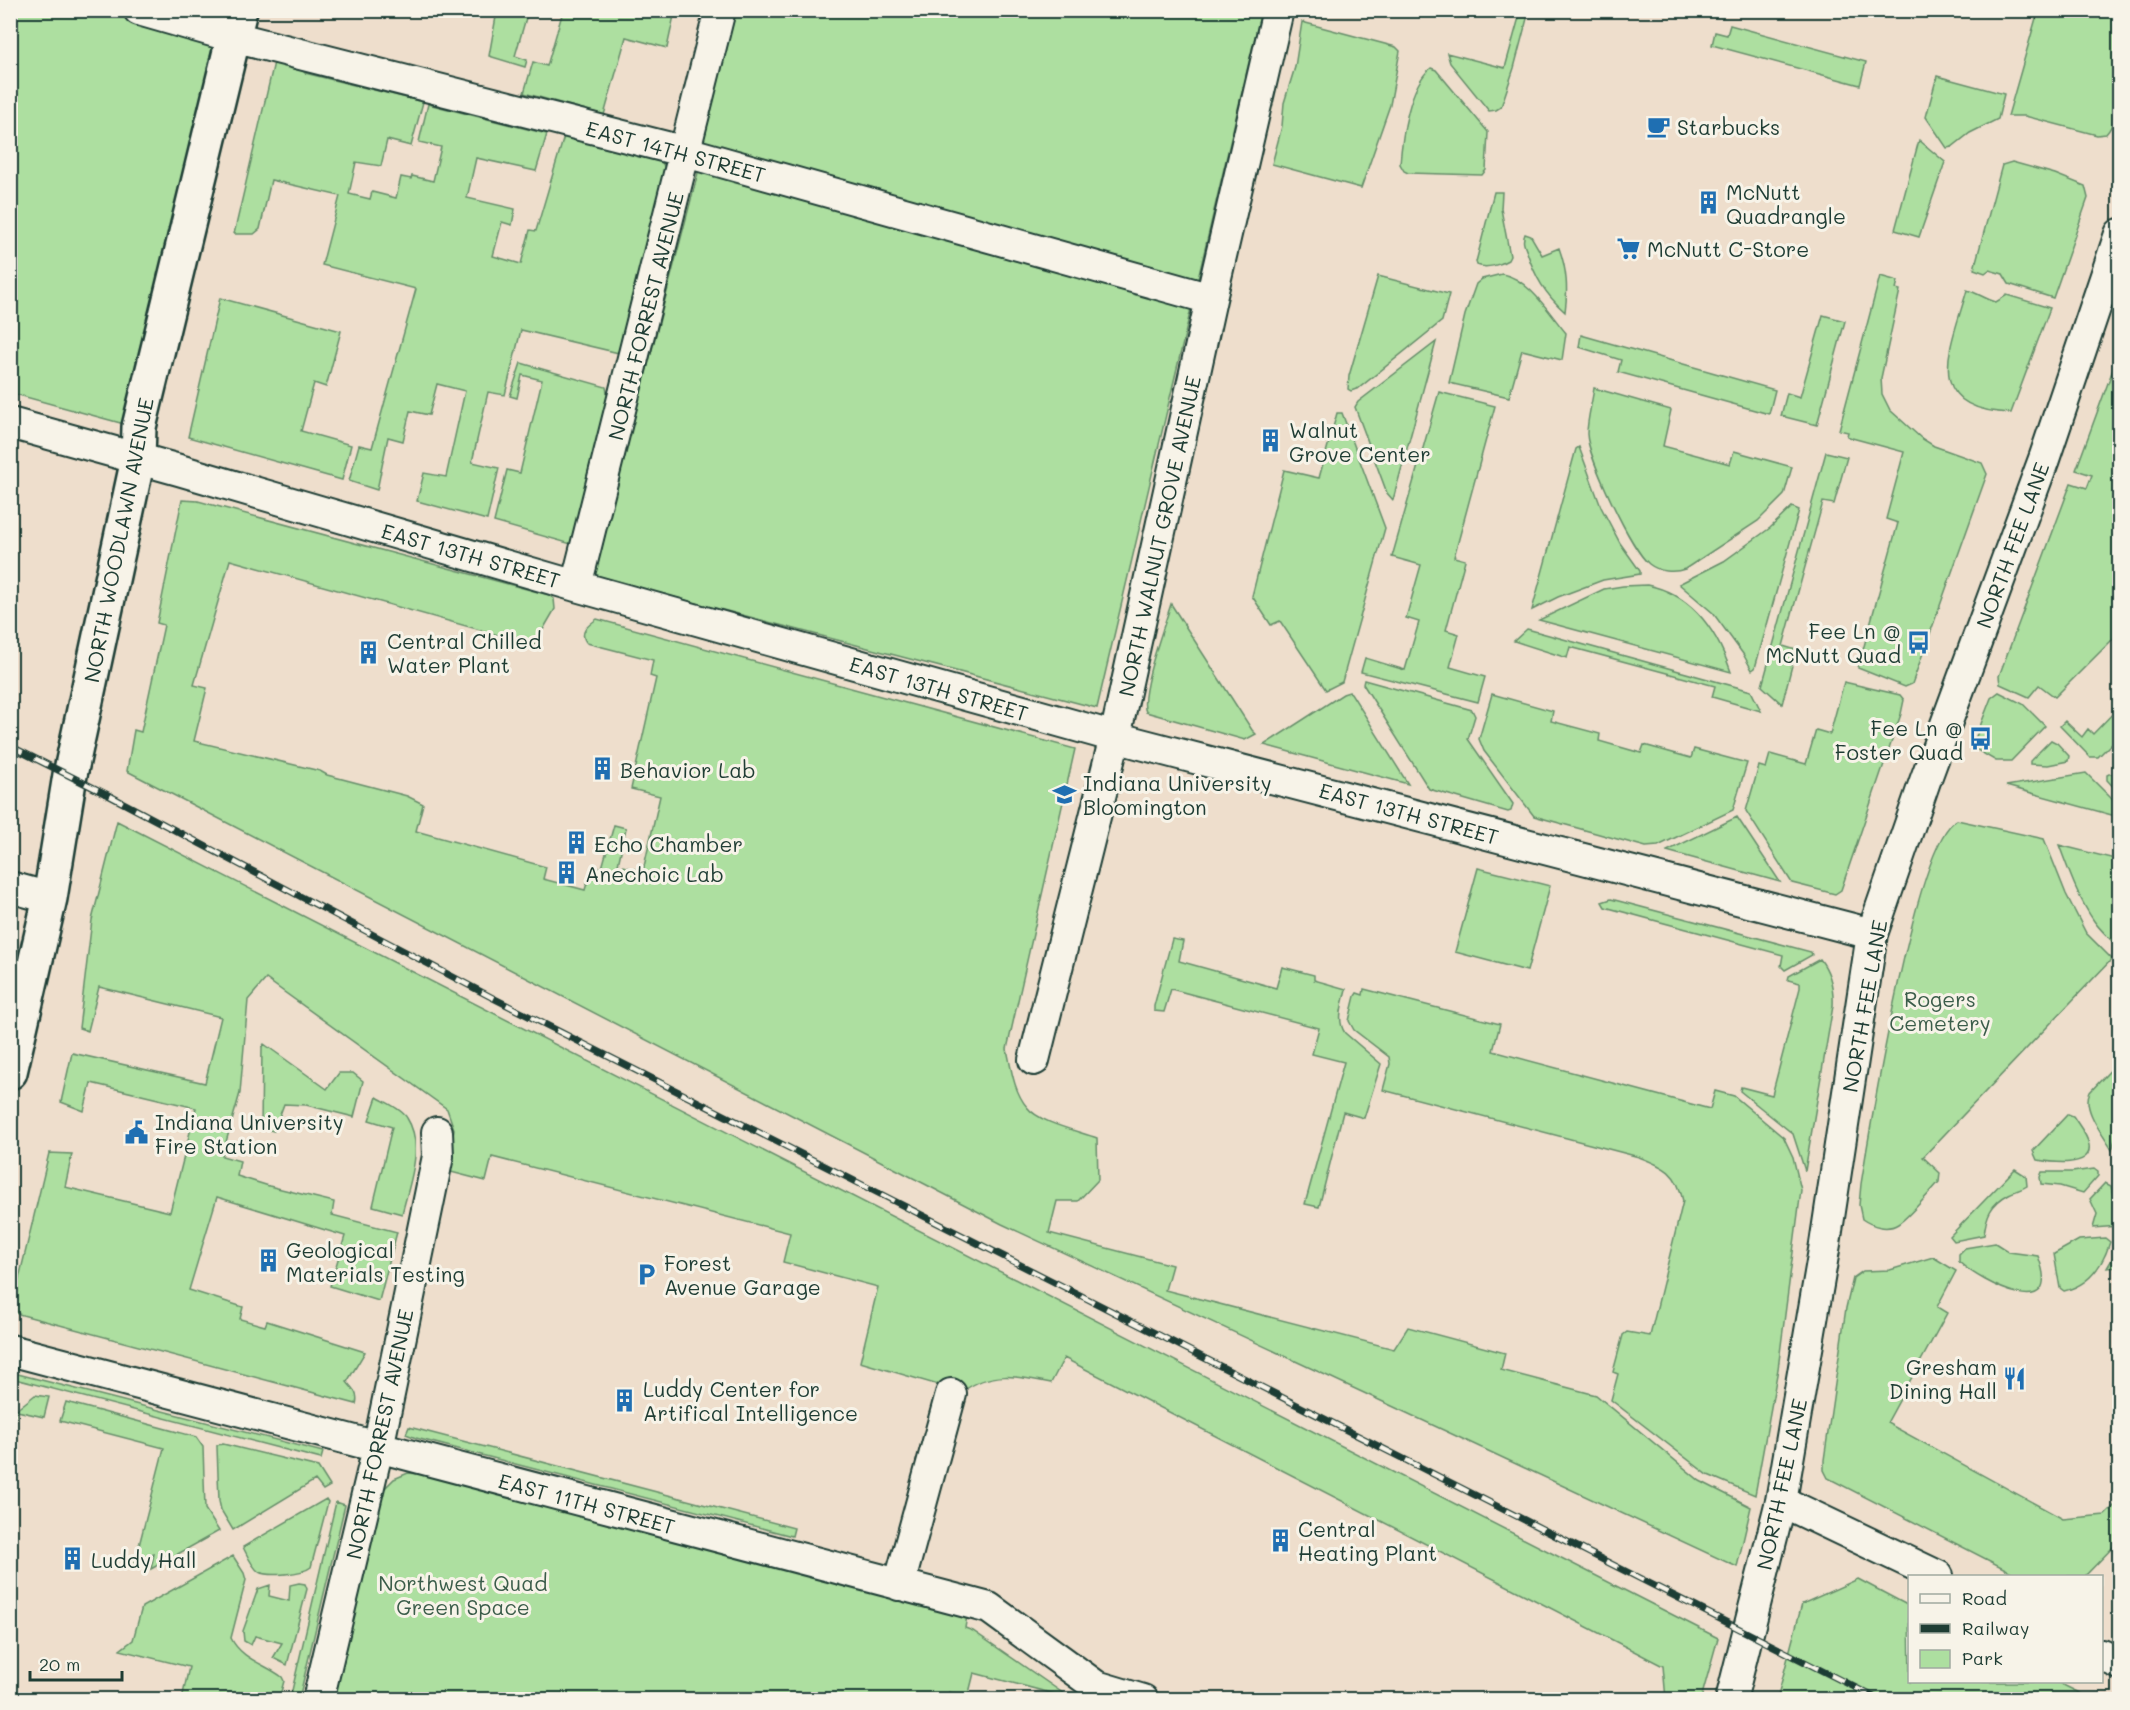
<svg xmlns="http://www.w3.org/2000/svg" width="2130" height="1710" font-family="Mali,sans-serif">
	<style>
		.built { fill: #eedecc; fill-rule: evenodd }
		.green { fill: #addfa0; stroke: #668e6a; stroke-width: 1.5 }
		.lines { fill: none; stroke-linecap: round; stroke-linejoin: round }
		.street-casing { stroke: #1f3d34; stroke-width: 34 }
		.secondary-casing { stroke: #1f3d34; stroke-width: 38 }
		.street { stroke: #f7f3e8; stroke-width: 30 }
		.secondary { stroke: #f7f3e8; stroke-width: 33 }
		.rail-casing { stroke: #1f3d34; stroke-width: 7 }
		.rail { stroke: #f7f3e8; stroke-width: 4.5; stroke-dasharray: 14; stroke-linecap: butt }
		.labels { text-anchor: middle; dominant-baseline: central; stroke-width: 6; stroke-linejoin: round; paint-order: stroke }
		.poi-label { font-size: 21px; fill: #1f3d34; stroke: #f7f3e8; text-anchor: start }
		.street-label { font-size: 21px; fill: #1f3d34; stroke: #f7f3e8 }
		.park-label { font-size: 21px; fill: #3b5d4a; stroke: #f7f3e8 }
	</style>
	<rect width="100%" height="100%" fill="#f7f3e8"/>
	<filter id="ink" filterUnits="userSpaceOnUse"><feTurbulence type="fractalNoise" baseFrequency=".0167" numOctaves="2"/><feDisplacementMap in="SourceGraphic" scale="12" xChannelSelector="R" yChannelSelector="G"/><feConvolveMatrix kernelMatrix="1 2 1 2 8 2 1 2 1" color-interpolation-filters="sRGB"/></filter>
	<g filter="url(#ink)">
		<path class="built" d="M11 11H2119V1699L11 1700ZM1910 1576H2102V1682H1910Z"/>
		<path class="green" d="M1521 10 1529 11 1514 68 1501 107 1496 110 1489 111 1450 63 1447 53 1505 68Z
			M10 11H247L146 430 11 393Z
			M497 11H528L515 56 527 60 525 67 489 56Z
			M563 11H675L667 48 626 37 604 115 524 93 533 62 547 66Z
			M689 11H1261L1097 708 593 576 705 146 702 142 726 21Z
			M2038 11H2119C2120 40 2126 113 2106 134L2097 135 2025 116H2008Z
			M1302 22 1396 47 1400 51 1390 105 1361 188 1272 164 1282 126 1284 103 1295 67Z
			M1730 25 1866 62 1860 85 1712 45 1715 32 1727 35Z
			M275 58H291L305 73 423 102 411 146 387 140 381 166 356 162 349 194 370 199 372 192 396 198 401 177 411 179 412 176 433 181 441 147 419 142 428 104 547 134 536 171 476 158 467 198 515 209 512 225 502 222 493 256 521 264 530 230 536 231 565 133 659 158 666 169 619 353 521 330 505 395 488 392 472 462 499 468 487 520 417 501 424 473 446 477 465 391 437 384 429 415 410 411 403 441 388 437 377 490 349 481 359 445 372 448 416 289 322 265 340 196 271 180 260 229 254 234H234Z
			M1431 68 1436 70 1488 132 1486 170 1482 175 1408 173 1404 171 1400 164C1402 137 1409 85 1431 68Z
			M1937 76 2004 94 1998 119 1970 133 1952 147 1947 148 1926 117Z
			M1919 140 1945 162 1919 237 1895 230Z
			M2012 162 2055 174 2085 186 2088 198 2053 298 2009 284 2003 274 1989 270 1985 273 1974 269 2002 165Z
			M1494 192H1502L1501 209 1510 256 1508 260C1500 265 1486 269 1477 265L1476 262Z
			M1525 234 1531 236 1542 255 1559 248C1567 270 1568 289 1565 312 1545 294 1535 277 1527 252 1524 245 1522 241 1525 234Z
			M1502 274C1528 278 1550 314 1566 333L1562 360 1522 350 1509 397 1449 383 1465 315 1476 284 1482 279Z
			M1378 276 1449 294 1442 321 1359 388 1351 391 1348 389 1349 376Z
			M1880 276 1898 281 1896 289 1900 290 1881 378 1882 394 1890 410 1921 438 1934 446 1982 463 1987 474 1912 684 1905 687 1858 668 1898 523 1886 519 1904 452 1852 438 1847 436 1848 432 1839 430Z
			M1967 290C1978 293 1985 299 1996 302L2007 295 2050 308 2011 413C1919 410 1951 347 1967 290Z
			M220 298 341 331 326 387 314 383 301 431 351 445 342 480 188 437Z
			M1823 315 1845 321 1817 425 1781 416 1787 393 1800 397Z
			M1581 335 1775 390 1769 414 1618 372 1621 360 1579 347Z
			M1436 342 1393 500 1387 493 1355 407 1358 402Z
			M2119 353V633L2055 697 2039 685 2029 697 2000 684 1999 676 2071 483 2087 488 2092 475 2076 470Z
			M521 363 606 387 609 403 576 539 571 544 494 522 507 470 520 473 542 380 522 375 517 398 510 396Z
			M1594 388 1671 410 1663 446 1730 464 1734 451 1792 467 1784 495 1758 521 1685 569C1674 573 1659 572 1649 564 1631 549 1588 458 1587 434 1587 420 1592 403 1594 388Z
			M1439 392 1495 406 1454 557 1465 560 1446 630 1459 634 1450 667 1485 677 1478 702 1361 672 1365 658 1405 670 1419 622 1406 618 1421 565 1392 557Z
			M1337 413H1342L1385 528 1342 682 1326 690 1280 621 1271 625 1252 596 1284 470 1319 478Z
			M1579 447 1601 507 1620 543 1640 571V574L1603 580 1558 597 1532 610 1576 449Z
			M1826 452 1847 457 1834 504 1823 502 1783 646 1796 650 1782 704 1762 686Z
			M182 500 198 501 549 595 554 599 555 609 534 645 230 560 194 685 207 688 194 741 320 771 327 775 407 796 423 804 416 831 546 867 543 879 585 890 592 866 602 868 614 825 626 828 618 865 643 871 660 796 631 789 656 678 650 676 653 660 587 643C578 633 588 625 597 619L1075 749 1007 1049C1011 1068 1014 1092 1027 1107 1039 1123 1078 1131 1097 1138L1098 1180 1078 1201H1057L1049 1233 1172 1265 1165 1290 1394 1349 1408 1327 1505 1353 1501 1370 1596 1395 1700 1481 1751 1507 1737 1567 1002 1224 127 771 134 730 141 732 164 625 157 623Z
			M1792 507 1799 510 1755 668 1752 670 1743 654 1713 613 1679 584 1724 561 1770 528Z
			M1647 585C1692 594 1717 631 1731 672L1539 620 1604 589 1623 586Z
			M1171 604 1252 730 1256 734 1245 740 1146 712C1138 696 1165 624 1171 604Z
			M1527 629 1751 691 1761 711 1712 697 1715 686 1570 647 1567 658 1514 641Z
			M1364 680 1472 710 1475 716 1468 739 1513 804 1511 811 1508 812 1429 789 1363 684Z
			M1844 682 1900 695 1904 700 1901 714 1841 890 1835 894 1792 883 1746 811 1759 766 1766 768 1770 754 1806 764 1816 730 1830 734Z
			M1349 692 1351 693 1408 784 1264 745 1343 694Z
			M1999 692 2023 704 2045 726 2011 761H1996L1972 747 1991 698Z
			M1492 694 1553 711 1551 721 1600 734 1599 741 1641 753 1644 745 1691 758 1694 749 1747 763 1733 810 1658 846 1646 847 1534 816 1484 751 1479 739Z
			M2119 707V736L2098 757H2090L2060 726 2065 721 2082 737 2088 729 2093 734Z
			M2051 740 2057 743 2069 756 2068 761 2048 765 2030 764V761Z
			M2086 773 2119 806V817L2006 786Z
			M2109 774H2119V793L2107 780V775Z
			M1737 817 1780 882 1667 851Z
			M1957 820 2044 839 2066 894 2086 933 2112 959 1923 1157 1940 1173 1939 1182C1930 1192 1908 1218 1898 1224 1887 1231 1872 1226 1862 1219L1859 1205 1861 1184C1870 1130 1916 839 1957 820Z
			M117 821 1718 1638 1701 1699H1666L1663 1666 1064 1358 1051 1383C1019 1376 990 1370 962 1392L860 1362 878 1287 783 1262 790 1233 492 1157 486 1181 447 1171 454 1129 447 1109 266 979 248 1000 240 1093 222 1156 240 1161 237 1176 269 1186 334 1202 332 1215 397 1232 379 1301 330 1286 345 1236 217 1197 189 1290 243 1307 240 1319 265 1326 267 1321 365 1352 347 1382C353 1389 359 1394 356 1404L11 1312 49 1153 72 1154 65 1187 170 1212 196 1108 91 1083 84 1111 61 1102 72 1053 205 1083 221 1017 99 987 88 1031 79 1028 92 920Z
			M2059 845 2119 860V949C2111 939 2101 931 2094 921 2078 898 2069 871 2059 845Z
			M1478 868 1550 886 1527 971 1455 952Z
			M1611 899 1811 952 1812 955 1785 970 1781 966 1783 955 1605 907 1602 902Z
			M1172 939 1183 941 1179 961 1276 988 1282 967 1314 975V980L1346 989C1343 1003 1336 1020 1345 1033L1381 1064 1364 1118 1343 1112 1319 1207 1305 1204 1344 1062 1312 1054 1319 1028 1171 989 1164 1012 1154 1011V1006Z
			M1820 959C1831 973 1834 988 1833 1006L1805 1171 1793 1134 1740 1091 1741 1087 1772 1095 1800 988V983L1788 980 1789 976Z
			M1364 989 1500 1024 1493 1051 1710 1109 1715 1091 1734 1096 1784 1138 1793 1157 1801 1190 1778 1369 1755 1495 1708 1475 1611 1400 1618 1374 1613 1372 1623 1335 1627 1332 1650 1336 1683 1201C1677 1172 1665 1167 1639 1157L1383 1090 1390 1064 1389 1057 1354 1030 1349 1021 1355 996 1357 993 1363 995Z
			M264 1044 327 1089 339 1073H353L363 1081 354 1117 306 1105 284 1104 274 1131 261 1128 262 1047Z
			M2119 1061V1126L2112 1150C2104 1136 2081 1108 2090 1092Z
			M377 1097C385 1102 402 1109 407 1118 425 1146 409 1184 402 1214L373 1206 392 1127 369 1120Z
			M2068 1114 2073 1116C2078 1124 2088 1136 2089 1145 2093 1169 2049 1162 2037 1160L2033 1151Z
			M2015 1169 2026 1176 2027 1186C2021 1190 2015 1191 2009 1194 1990 1204 1986 1217 1984 1235L1954 1241 1950 1236Z
			M2094 1169 2098 1172V1176L2083 1193 2060 1186 2041 1184 2040 1177 2042 1172H2072Z
			M2105 1183 2111 1186C2113 1199 2120 1213 2119 1226L2093 1228 2097 1214 2090 1199Z
			M2105 1238 2110 1242C2103 1265 2089 1285 2064 1291L2060 1288 2054 1254 2079 1240Z
			M2119 1240V1267L2107 1268 2114 1256Z
			M1995 1243 2009 1252 2038 1256C2065 1326 1982 1283 1959 1262V1254L1965 1248Z
			M1933 1257 1956 1271 1937 1307 1947 1313 1887 1423 2063 1519 2105 1515 2119 1501V1541L2085 1576H2019L1828 1478 1824 1470V1460L1846 1308 1853 1278 1863 1271 1890 1270Z
			M10 1372 323 1452 321 1459 11 1378Z
			M35 1395 49 1397 44 1417 17 1411 11 1438 17 1440 11 1468V1414Z
			M66 1402 196 1437 203 1447 205 1509 219 1531 151 1569 154 1554 134 1565 164 1448 60 1421Z
			M409 1427 794 1528 792 1536 416 1438 406 1434Z
			M223 1444 318 1467 330 1486 323 1490 315 1480 233 1530 221 1510 219 1501 217 1447V1445Z
			M408 1473 421 1474 967 1616 965 1628 973 1631 1070 1698 974 1673 968 1697 949 1692 947 1700H332L383 1490 394 1479Z
			M326 1499 328 1502 311 1567C303 1574 268 1577 259 1572 252 1567 247 1555 243 1547Z
			M336 1502 345 1505 299 1699H290Z
			M233 1556 244 1573 246 1580 231 1638C241 1659 265 1664 282 1677L284 1681 279 1699H182L189 1667 120 1650 133 1640 142 1607Z
			M1858 1579 1909 1606 1910 1682H2057L2092 1699H1777L1802 1604Z
			M299 1583 305 1584 307 1589 287 1665 273 1658 282 1643 255 1636 251 1645 244 1641 243 1631 258 1589 270 1585 269 1596 289 1601 290 1585Z"/>
		<g class="lines">
			<defs>
				<path id="street" d="M139 10 233 37 686 152 1211 299
					M10 423 179 470 576 586 1137 743 1872 934
					M576 586 720 10
					M10 887 50 898
					M1034 1060 1115 737 1211 299 1278 10
					M10 1350 989 1608 1096 1686 1143 1700
					M1781 1501 1938 1576
					M899 1585 951 1394
					M2102 1655 2120 1664
					M318 1700 378 1448 438 1156 437 1132
					M1731 1700 1781 1501 1825 1244 1872 934 1925 781 2044 459 2120 234"/>
				<path id="secondary" d="M10 1072 50 898 70 775 138 459 139 427 240 10"/>
			</defs>
			<use href="#street" class="street-casing"/>
			<use href="#secondary" class="secondary-casing"/>
			<use href="#street" class="street"/>
			<use href="#secondary" class="secondary"/>
			<defs>
				<path id="rail" d="M10 746 110 796 493 998 1880 1700"/>
			</defs>
			<use href="#rail" class="rail-casing"/>
			<use href="#rail" class="rail"/>
		</g>
	</g>
	<defs>
		<symbol id="cafe-bare" viewBox="-9 -9 18 18"><path d="M-5.5-4.5H6V0H3Q3 3.5 0 3.5H-2.5Q-5.5 3.5-5.5 0ZM3-3.2v2h1.7v-2ZM-6 4.5H4V6H-6Z" fill="#1f6fb2" stroke="#f7f3e8" stroke-width="2.5" paint-order="stroke"/></symbol>
		<symbol id="building-bare" viewBox="-9 -9 18 18"><path d="M-4-6H4V6H1V3H-1V6H-4ZM-2.5-4.3h1.7v1.8h-1.7ZM.8-4.3h1.7v1.8H.8ZM-2.5-1h1.7V.8h-1.7ZM.8-1h1.7V.8H.8Z" fill="#1f6fb2" stroke="#f7f3e8" stroke-width="2.5" paint-order="stroke"/></symbol>
		<symbol id="supermarket-bare" viewBox="-9 -9 18 18"><path d="M-6-5.5h2.5l.6 2H6L4.5 2H-2.5L-4.4-4H-6ZM-1.5 3.2a1.3 1.3 0 1 0 .1 0ZM3 3.2a1.3 1.3 0 1 0 .1 0Z" fill="#1f6fb2" stroke="#f7f3e8" stroke-width="2.5" paint-order="stroke"/></symbol>
		<symbol id="bus-bare" viewBox="-9 -9 18 18"><path d="M-5-6H5V4H4V6H2V4H-2V6H-4V4H-5ZM-3.5-4V0h7V-4ZM-3.5 1.2v1.5H-2V1.2ZM2 1.2v1.5H3.5V1.2Z" fill="#1f6fb2" stroke="#f7f3e8" stroke-width="2.5" paint-order="stroke"/></symbol>
		<symbol id="university-bare" viewBox="-9 -9 18 18"><path d="M0-5L7-2L0 1L-7-2ZM-4 1L0 2.5L4 1V4Q0 6-4 4Z" fill="#1f6fb2" stroke="#f7f3e8" stroke-width="2.5" paint-order="stroke"/></symbol>
		<symbol id="civic-bare" viewBox="-9 -9 18 18"><path d="M-.6-6.5H3V-4.5H.6V-3L4-1V1h2V6H-6V1h2V-1L-.6-3ZM-1.2 2.5V6h2.4V2.5Z" fill="#1f6fb2" stroke="#f7f3e8" stroke-width="2.5" paint-order="stroke"/></symbol>
		<symbol id="parking-bare" viewBox="-9 -9 18 18"><path d="M-3.5-5.5H1a3.5 3.5 0 0 1 0 7H-1V5.5H-3.5ZM-1-3.4V-.6H.8a1.4 1.4 0 0 0 0-2.8Z" fill="#1f6fb2" stroke="#f7f3e8" stroke-width="2.5" paint-order="stroke"/></symbol>
		<symbol id="restaurant-bare" viewBox="-9 -9 18 18"><path d="M-5-6h1v4h1v-4h1v4h1v-4h1v5L-1.5 .5V6h-2V.5L-5-1ZM5-6V6H3V1.5H1.5Q1.5-4 5-6Z" fill="#1f6fb2" stroke="#f7f3e8" stroke-width="2.5" paint-order="stroke"/></symbol>
	</defs>
	<g fill-rule="evenodd">
		<use href="#cafe-bare" x="1642" y="110" width="33" height="33"/>
		<use href="#building-bare" x="1692" y="186" width="33" height="33"/>
		<use href="#supermarket-bare" x="1612" y="232" width="33" height="33"/>
		<use href="#building-bare" x="1254" y="424" width="33" height="33"/>
		<use href="#bus-bare" x="1902" y="626" width="33" height="33"/>
		<use href="#building-bare" x="352" y="636" width="33" height="33"/>
		<use href="#bus-bare" x="1964" y="722" width="33" height="33"/>
		<use href="#building-bare" x="586" y="752" width="33" height="33"/>
		<use href="#university-bare" x="1048" y="778" width="33" height="33"/>
		<use href="#building-bare" x="560" y="826" width="33" height="33"/>
		<use href="#building-bare" x="550" y="856" width="33" height="33"/>
		<use href="#civic-bare" x="120" y="1116" width="33" height="33"/>
		<use href="#building-bare" x="252" y="1244" width="33" height="33"/>
		<use href="#parking-bare" x="630" y="1258" width="33" height="33"/>
		<use href="#restaurant-bare" x="1998" y="1362" width="33" height="33"/>
		<use href="#building-bare" x="608" y="1384" width="33" height="33"/>
		<use href="#building-bare" x="1264" y="1524" width="33" height="33"/>
		<use href="#building-bare" x="56" y="1542" width="33" height="33"/>
	</g>
	<g class="labels">
		<g class="poi-label">
			<text x="1677" y="126">Starbucks</text>
			<text x="1726" y="191">McNutt<tspan x="1726" dy="24">Quadrangle</tspan></text>
			<text x="1647" y="248">McNutt C-Store</text>
			<text x="1289" y="429">Walnut<tspan x="1289" dy="24">Grove Center</tspan></text>
			<text x="1901" y="630" text-anchor="end">Fee Ln @<tspan x="1901" dy="24">McNutt Quad</tspan></text>
			<text x="387" y="640">Central Chilled<tspan x="387" dy="24">Water Plant</tspan></text>
			<text x="1963" y="727" text-anchor="end">Fee Ln @<tspan x="1963" dy="24">Foster Quad</tspan></text>
			<text x="620" y="769">Behavior Lab</text>
			<text x="1083" y="782">Indiana University<tspan x="1083" dy="24">Bloomington</tspan></text>
			<text x="594" y="843">Echo Chamber</text>
			<text x="585" y="873">Anechoic Lab</text>
			<text x="155" y="1121">Indiana University<tspan x="155" dy="24">Fire Station</tspan></text>
			<text x="286" y="1249">Geological<tspan x="286" dy="24">Materials Testing</tspan></text>
			<text x="664" y="1262">Forest<tspan x="664" dy="24">Avenue Garage</tspan></text>
			<text x="1997" y="1366" text-anchor="end">Gresham<tspan x="1997" dy="24">Dining Hall</tspan></text>
			<text x="643" y="1388">Luddy Center for<tspan x="643" dy="24">Artifical Intelligence</tspan></text>
			<text x="1298" y="1528">Central<tspan x="1298" dy="24">Heating Plant</tspan></text>
			<text x="91" y="1559">Luddy Hall</text>
		</g>
		<g class="street-label">
			<text transform="translate(676 151) rotate(15)">EAST 14TH STREET</text>
			<text transform="translate(645 316) rotate(-76)">NORTH FORREST AVENUE</text>
			<text transform="translate(1159 536) rotate(-78)">NORTH WALNUT GROVE AVENUE</text>
			<text transform="translate(118 540) rotate(-79)">NORTH WOODLAWN AVENUE</text>
			<text transform="translate(2012 545) rotate(-70)">NORTH FEE LANE</text>
			<text transform="translate(471 555) rotate(16)">EAST 13TH STREET</text>
			<text transform="translate(939 688) rotate(16)">EAST 13TH STREET</text>
			<text transform="translate(1409 813) rotate(15)">EAST 13TH STREET</text>
			<text transform="translate(1864 1006) rotate(-80)">NORTH FEE LANE</text>
			<text transform="translate(379 1434) rotate(-78)">NORTH FORREST AVENUE</text>
			<text transform="translate(1781 1484) rotate(-78)">NORTH FEE LANE</text>
			<text transform="translate(587 1503) rotate(15)">EAST 11TH STREET</text>
		</g>
		<g class="park-label">
			<text x="1940" y="998">Rogers<tspan x="1940" dy="24">Cemetery</tspan></text>
			<text x="463" y="1582">Northwest Quad<tspan x="463" dy="24">Green Space</tspan></text>
		</g>
	</g>
	<rect width="2130" height="1710" fill="none" stroke="#f7f3e8" stroke-width="36"/>
	<rect x="18" y="18" width="2094" height="1674" fill="none" stroke="#1f3d34" stroke-width="2" filter="url(#ink)"/>
	<rect x="1908" y="1575" width="195" height="108" fill="#f7f3e8" stroke="#a1aaa0" stroke-width="1.5"/>
	<rect x="1920" y="1594" width="30" height="9" fill="#f7f3e8" stroke="#a1aaa0" stroke-width="1.5"/>
	<text x="1962" y="1605" font-size="18" fill="#1f3d34">Road</text>
	<rect x="1920" y="1624" width="30" height="9" fill="#1f3d34" stroke="#a1aaa0" stroke-width="1.5"/>
	<text x="1962" y="1635" font-size="18" fill="#1f3d34">Railway</text>
	<rect x="1920" y="1650" width="30" height="18" fill="#addfa0" stroke="#a1aaa0" stroke-width="1.5"/>
	<text x="1962" y="1665" font-size="18" fill="#1f3d34">Park</text>
	<path d="M30 1671v9h92v-9" fill="none" stroke="#1f3d34" stroke-width="3"/>
	<text x="39" y="1671" font-size="18" fill="#1f3d34" stroke="#f7f3e8" stroke-width="4.5" paint-order="stroke">20 m</text>
</svg>
